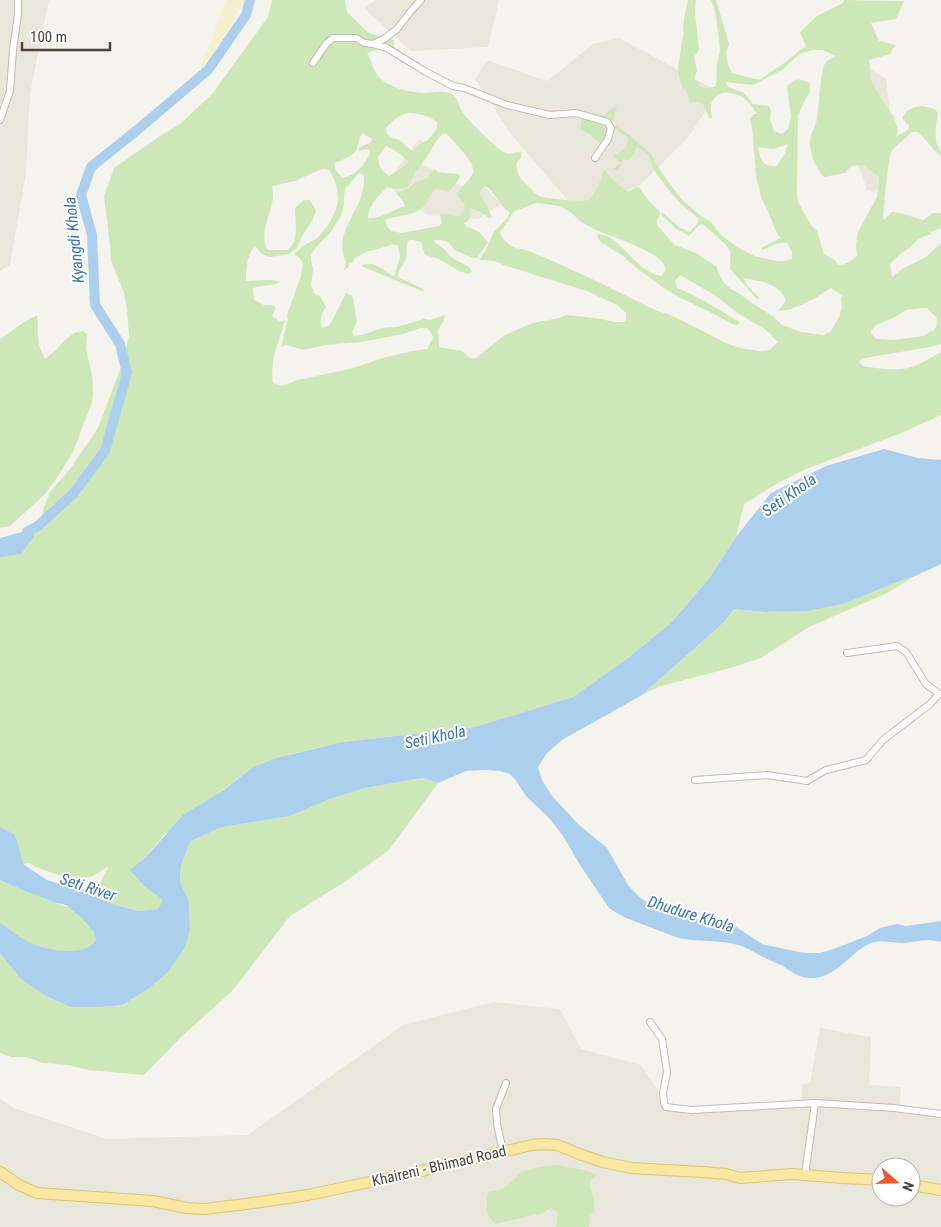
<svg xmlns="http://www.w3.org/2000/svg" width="941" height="1227" font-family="'Roboto Condensed',sans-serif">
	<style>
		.residential { fill: #e9e6db; fill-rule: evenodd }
		.green { fill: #cee7b8; fill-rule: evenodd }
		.sand { fill: #f6f0cc }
		.water { fill: #adcfee }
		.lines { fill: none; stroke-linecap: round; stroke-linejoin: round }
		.river { stroke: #adcfee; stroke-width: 10 }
		.street-casing { stroke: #c1bcaf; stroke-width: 8 }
		.primary-casing { stroke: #dfc671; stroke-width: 12 }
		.street { stroke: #fff; stroke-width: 6 }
		.primary { stroke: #f9e7a2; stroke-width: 10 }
		.labels { text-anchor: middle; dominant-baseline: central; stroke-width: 4; stroke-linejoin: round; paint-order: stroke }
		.street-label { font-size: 15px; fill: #4a453a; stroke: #fff }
		.water-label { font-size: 16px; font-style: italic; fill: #3775b2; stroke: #fff }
	</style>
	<rect width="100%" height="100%" fill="#f5f3ed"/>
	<path class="residential" d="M0 0H49L30 93 26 172 10 265 0 271Z
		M375 0H499L488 47 411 51 364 8Z
		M619 38 719 92 686 140 639 186 602 200 569 202 510 133 475 79 487 60 547 81 593 44Z
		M865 63 873 71 886 79 890 113 895 116 896 124 879 178 877 191 872 192 867 190 862 174 854 159Z
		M419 139 432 148 421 164 476 193 484 186 501 204 478 219 427 215 386 184Z
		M493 1002 560 1009 581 1049 641 1065 672 1111 802 1104V1085L810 1083 820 1028 871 1037 869 1085 901 1087 899 1113 941 1118V1227H0V1099L14 1108 107 1139 248 1135 403 1025ZM881 1167H911V1197H881Z"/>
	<path class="green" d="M272 0H345L347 12 360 25 369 33 394 40V46C387 52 376 48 367 53 373 62 372 71 381 79 393 89 409 92 424 93 433 93 446 89 454 96 459 100 459 108 463 113 468 120 500 153 508 154 513 154 516 151 522 152L521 158 517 162C515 175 522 180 530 188 533 191 536 194 539 196 547 199 582 202 590 200L599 184 604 169 613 180 628 192 634 188 639 187 649 201 659 211 660 214 657 220V225L675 245 696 253 717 267 718 272 724 283 731 289 740 294 752 303 774 317 782 325 801 332 824 335 831 331 839 317 842 308 841 298 843 296 831 288C815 298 797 310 778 311L786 300C777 282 762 282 744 278L746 284 759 298 757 299 730 269C731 261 729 260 731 252L726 245 703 224 699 225 689 236 688 235 675 228 667 220 662 216V212L679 227 690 232 697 224 699 219 681 204 668 189 653 169 649 155 637 147 630 159 622 161C621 165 620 169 616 170L613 169 621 163 614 156 616 154C625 151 626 147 629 138L616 129C610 133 606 139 599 143L590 134 580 130 583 112C590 111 597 115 604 116L609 110 617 106 612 124 627 133 650 153 664 176 682 200 701 216 711 222 721 235 736 246 754 256 777 261H784L792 259V252L787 243C776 241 771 248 761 250L763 247 780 238 775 229 767 209 761 197 756 176 753 136 750 118 754 114H757C753 109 750 102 744 98 737 93 721 89 714 98 709 103 711 111 712 118H709L704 105 696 102 690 103 686 90 683 88 679 77 678 67 683 36 684 19 688 0H696L695 12 699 50 694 57 697 70 695 78C699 89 705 90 716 86L717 64 720 51 719 40 715 10 711 0H716L729 44 726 52 728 64 732 73 759 80 787 61 800 50 806 47 800 32 817 16 843 3 844 0 904 1 896 19 871 23 879 41 895 45 890 54 869 60 871 80 879 95 893 116 898 129 896 137 909 129V126L902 118 908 110 916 107 922 106 935 109 938 113C937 122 934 134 937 144 939 149 941 150 941 156 932 150 927 140 918 132H912L892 150 890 156 886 184 883 219H885L892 212 900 213 923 220 933 213H941V228L931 232 928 229 931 234 918 239 909 248 901 253 890 264 892 277 902 269 926 257 941 243V344L930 347 865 358 859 361 863 366C875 368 895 371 908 368 918 366 932 357 941 352V415L904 432 806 469 778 483 744 504 736 537 710 577 672 622 624 661 573 697 475 727 342 742 296 753 253 767 163 836 146 857 131 870 145 887 163 900 158 909 139 911 119 906 100 899 90 891 101 881 109 866 93 876 74 880 35 867 29 863 23 864 0 853V547L34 536 40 528 44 507 50 492 70 469 98 428 124 359 129 335 127 310 124 293 111 260 110 245 104 196 114 168 160 136 180 124 213 93 268 17ZM812 50H823L836 56C833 58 828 60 826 62 820 69 819 108 817 119 815 128 809 136 810 145 811 156 816 169 824 177L845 173 851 166 863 165 879 177 877 197 858 232 856 245 857 256C851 261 846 265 838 265L835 260 824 254 817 231 811 225 804 213 798 202 797 195 798 115 806 98 810 92V83C799 78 797 78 787 86L791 117 788 129 782 134 774 131 770 120 771 111 769 106 753 104 744 93 728 87 725 82 753 85 782 70 794 59 802 53ZM410 113C420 114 429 116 437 122V128L433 134 428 140 419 144 413 151C407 148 404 143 399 140 394 138 391 138 387 134L386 128C395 119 397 115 410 113ZM363 133 372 139 370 143 360 147 358 151 368 149 370 153C365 165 355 176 342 178L335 169V163C342 160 354 156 357 149 360 142 357 140 363 133ZM446 133C453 142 479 164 472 175 469 180 460 189 456 194L465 205 463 212 460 216C452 217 447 213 440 214L442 223 439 226 402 233 391 231 387 226 385 220C396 215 417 216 424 206 428 201 431 194 435 188L449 192 459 179 460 175C450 171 442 176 434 169L427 179 415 182 409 188 396 193 403 201 405 206C394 210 379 219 368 218 370 202 377 199 387 187L395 189 408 187 416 171 427 157 435 143 442 134ZM788 144 784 155 777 166C761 167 761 160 758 147L774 149ZM386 146C394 150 402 154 409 162L403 167 389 176C381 171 379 165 378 157ZM322 169 329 170C334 178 338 188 338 199 338 211 325 232 316 239 313 241 309 242 306 244 301 247 298 251 294 255L299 257 303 263 301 276 287 315 288 319 281 347 286 345 304 350 325 345 361 342 403 334 421 328H427L431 333 433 338 427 349 413 351 386 357 353 368 298 380 281 386 273 383 272 373 274 355 285 320 280 322 272 316 276 308 273 305H264L254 300 253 288C263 285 272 286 281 282 268 278 260 281 246 281 246 270 247 254 255 246L262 254 270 257 289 254 297 248 302 236 311 223 316 211 310 200H304L295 208 296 229 294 242 288 250H268C258 236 271 214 273 198 273 194 273 190 272 186L295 181ZM359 173 364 175C364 185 363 194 359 202 350 222 335 240 346 262L344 270 348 268 349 263 353 262 355 258 366 252 378 249 393 244 398 246 400 257 394 276C383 271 372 259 361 266L424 292 423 289 398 277C398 270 402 267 405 261 408 254 405 246 409 240H414L421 242 425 255 439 259 459 271 469 274 472 271C467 264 461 263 454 259 446 254 446 248 435 243L434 240H441L448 242 455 250 473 258H477L480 254 488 242 479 232 466 226 464 223 468 221 470 217 469 213 470 208 481 212 489 218 492 217 483 198 479 194 484 186 489 188 504 208 510 213 506 220 494 231 486 250 479 260 495 261 506 266 587 291 617 305 626 313V321L624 322H615L595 318 566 315 559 318 533 323 505 335 476 358H470L462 351 439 347 438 330 444 320 445 315 430 320 424 319 397 327 382 328 362 335 354 336 352 332 357 321C355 316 355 297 351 295 350 294 348 294 346 293L331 323 328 326 322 328C319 321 321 314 326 307L320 296 315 294 311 285 313 269 311 260V255L316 247 330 233 341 216 344 204V196L345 189ZM536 203C544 204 556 204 563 208 571 211 578 220 585 224 601 235 663 250 666 269L662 276C638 275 620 234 598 234L597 237 601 242 623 256 639 270 664 288 675 295 710 312 732 324 737 325 740 322C719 310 700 297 677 288L675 281 680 275 716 296 739 314 765 329 778 342 770 350 760 351 740 348 726 343 673 316 655 310 590 278 548 259 526 250 516 248 510 245 503 239 500 232 509 220 513 212ZM922 308H927L937 318V325L934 330 923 336 892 340 876 339 870 332 876 325 895 317 906 310Z
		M37 315C39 323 37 328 38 336 38 344 41 351 45 359L56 350 63 342 74 333 83 331 87 334 86 349 92 375 93 391 92 402 73 452 55 481 44 495 10 526 0 528V339C12 331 24 321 37 315Z
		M915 576 887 593 809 627 761 658 730 668 661 686 642 695 723 623 734 609 764 612 808 611 844 604 892 584Z
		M423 778 438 783 389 850 346 881 290 916 232 991 181 1037 144 1075 88 1070 68 1065 43 1063 26 1057H12L0 1053V953L46 996 70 1007H102L122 1005 190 930 189 901 180 882 181 865 191 841 222 827 290 816 330 799 365 788Z
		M0 880 25 891 56 903 105 918 94 985 0 925Z
		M556 1165 583 1170 597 1174 591 1180 590 1188 593 1195 595 1211 590 1216 589 1227H556L558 1213 551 1207 543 1213 495 1224C485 1215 486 1204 488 1192 495 1191 501 1191 507 1186 511 1183 514 1178 518 1175 530 1167 542 1166 556 1165Z"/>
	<path class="sand" d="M226 0H244L243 4 225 34 200 71Z"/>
	<path class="water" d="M884 449 918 458 941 460V564L915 576 892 584 844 604 808 611 764 612 734 609 723 623 642 695 562 740 547 753 538 767 542 780 552 796 578 824 607 848 628 885 639 897 650 904 661 910 675 915 688 918 719 921 733 925 762 944 799 952 809 953H819L831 950 867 936 880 928 897 924 906 926 941 921V942C924 938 919 942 903 943 892 943 880 939 869 944 850 953 836 977 814 978 801 979 793 973 783 966 777 963 771 961 765 958 755 953 745 946 734 944 714 939 692 943 673 936L626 918 615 912 609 908 580 865 563 836 550 819 526 796 515 779 510 774 500 771 486 770 466 771 438 783 423 778 365 788 330 799 290 816 222 827 191 841 181 865 180 882 189 901 190 930 185 947 169 971 148 989 122 1005 102 1007H70L46 996 21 979 0 953V923C11 930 21 939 33 944 49 951 86 957 96 940L94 932 82 918 66 905 56 903 25 891 0 880V827L14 834 18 844 23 864 47 880 68 887 90 891 100 899 119 906 139 911 158 909 163 900 145 887 130 870 146 857 183 815 224 790 253 767 277 758 342 742 475 727 573 697 624 661 672 622 710 577 736 537 771 493 826 466Z
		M38 526 34 536 21 554 0 557V538L26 531Z"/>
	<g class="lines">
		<path class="river" d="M27 532 38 526 73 494 105 451 127 373 120 344 95 305 92 235 81 195 91 167 136 131 208 70 246 15 250 0"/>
		<defs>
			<path id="street" d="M373 44 387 48 426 72 453 86 464 88 507 105 550 115 576 113 607 122 611 128 608 139 595 158
				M313 63 326 44 333 38H356L365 43 373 44 384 39 397 29 411 11 421 0
				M0 120 10 91 13 50 18 14V0
				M847 653 897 646 906 652 926 684 939 694H941
				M695 780 767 775 807 781 826 770 866 760 883 740 930 704 939 694
				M650 1022 662 1039 667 1072 663 1093 664 1103 666 1107 691 1110 815 1103
				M503 1152 497 1124 496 1109 506 1083
				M805 1175 815 1103 894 1108 941 1114"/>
			<path id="primary" d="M0 1172 19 1185 37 1193 153 1201 187 1208 204 1209 246 1204 308 1195 422 1171 532 1145 543 1144 557 1145 582 1155 603 1162 631 1168 702 1172 726 1174 740 1178 792 1174 843 1178 881 1180
				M911 1185 941 1190"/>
		</defs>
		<use href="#street" class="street-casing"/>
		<use href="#primary" class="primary-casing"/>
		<use href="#street" class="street"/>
		<use href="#primary" class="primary"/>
	</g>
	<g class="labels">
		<g class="street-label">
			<text transform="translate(439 1166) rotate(-13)">Khaireni - Bhimad Road</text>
		</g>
		<g class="water-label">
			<text transform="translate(74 240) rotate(-96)">Kyangdi Khola</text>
			<text transform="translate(789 495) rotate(-35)">Seti Khola</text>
			<text transform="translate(435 737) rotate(-12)">Seti Khola</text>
			<text transform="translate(88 887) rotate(18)">Seti River</text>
			<text transform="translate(691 914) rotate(17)">Dhudure Khola</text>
		</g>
	</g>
	<g transform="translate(896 1182) rotate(110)"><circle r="24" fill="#ffffff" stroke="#b7b5b0"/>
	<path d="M0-4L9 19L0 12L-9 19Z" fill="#ef562a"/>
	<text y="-8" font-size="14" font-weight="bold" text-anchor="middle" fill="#4a453a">N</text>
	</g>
	<path d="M22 42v8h88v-8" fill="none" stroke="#4a453a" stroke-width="2.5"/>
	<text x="30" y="42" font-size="15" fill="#4a453a" stroke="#ffffff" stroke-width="4" paint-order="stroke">100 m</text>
</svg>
